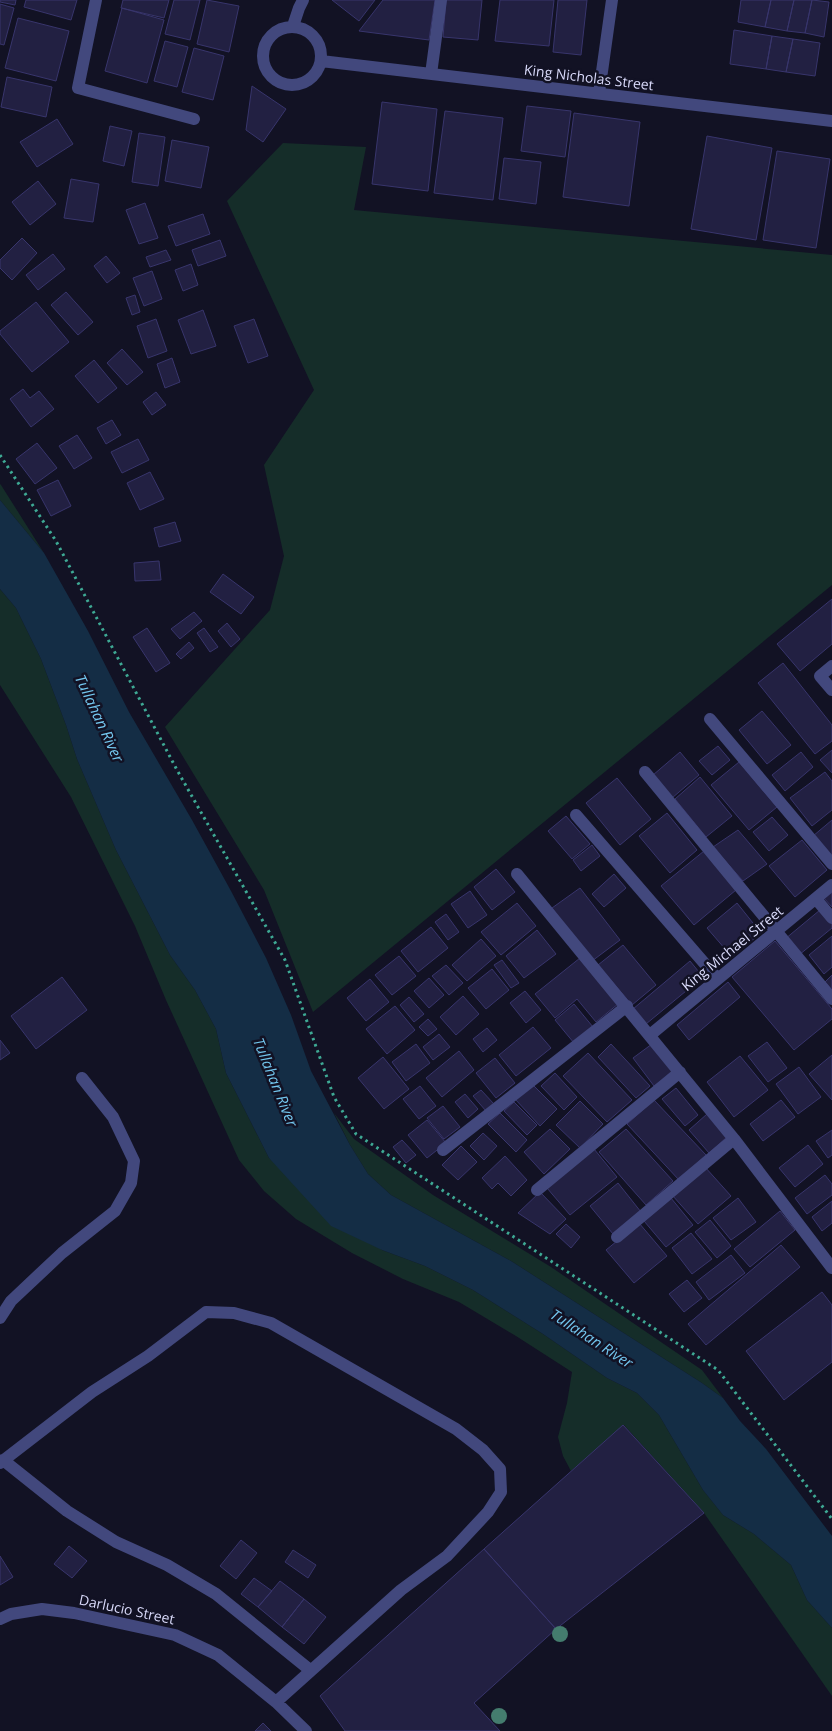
<svg xmlns="http://www.w3.org/2000/svg" width="832" height="1731" font-family="'Open Sans',sans-serif">
	<style>
		.green { fill: #152d29 }
		.water { fill: #142d45 }
		.building { fill: #222042; stroke: #38356c }
		.lines { fill: none; stroke-linecap: round; stroke-linejoin: round }
		.path { stroke: #3ea994; stroke-width: 3; stroke-dasharray: 2.5 4; stroke-linecap: butt }
		.minor { stroke: #42487d; stroke-width: 12 }
		.tree { fill: #447c6e }
		.labels { text-anchor: middle; dominant-baseline: central; stroke-width: 5; stroke-linejoin: round; paint-order: stroke }
		.street-label { font-size: 14px; fill: #d9dafa; stroke: #121224 }
		.water-label { font-size: 15px; font-style: italic; fill: #73c6ee; stroke: #121224 }
	</style>
	<rect width="100%" height="100%" fill="#121224"/>
	<path class="green" d="M283 143 366 147 354 210 832 255V585L313 1012 264 890 165 727 270 610 284 556 264 465 314 390 227 201Z
		M0 484 1 485 44 553 0 500Z
		M0 589 16 608 41 659 66 725 77 759 116 850 170 955 195 990 216 1029 226 1073 269 1158 382 1250 425 1266 473 1290 543 1334 607 1378 637 1393 659 1415 703 1490 723 1515 754 1534 791 1565 807 1600 832 1628V1696L704 1513 624 1425 571 1471 563 1456 558 1437 567 1403 572 1372 516 1336 459 1302 403 1279 352 1253 296 1219 264 1191 239 1160 166 1000 135 926 71 797 0 685Z
		M334 1113 354 1139 433 1195 551 1267 702 1370 723 1398 702 1383 511 1261 391 1195 368 1174 350 1145Z"/>
	<path class="water" d="M0 500 44 553 88 631 129 712 192 820 231 891 266 958 291 1015 311 1071 350 1145 368 1174 391 1195 511 1261 702 1383 723 1398 740 1421 766 1449 832 1536V1628L807 1600 791 1565 754 1534 723 1515 703 1490 659 1415 637 1393 607 1378 543 1334 473 1290 425 1266 382 1250 331 1226 269 1158 226 1073 216 1029 195 990 170 955 116 850 77 759 66 725 41 659 16 608 0 589Z"/>
	<path class="building" d="M0 0H16L15 5 0 2Z
		M26 0H77L71 20 24 7Z
		M123 0H169L164 18 121 8Z
		M174 0H200L190 40 165 34Z
		M207 0 239 6 229 52 197 44Z
		M332 0H375L359 21Z
		M383 0H435L429 40 359 31Z
		M446 0H482L478 40 443 37Z
		M500 0H554L549 46 495 41Z
		M558 0H587L581 55 553 52Z
		M741 0H771L765 27 738 22Z
		M771 0H794L787 31 765 27Z
		M794 0H812L805 33 787 31Z
		M812 0 829 2 824 37 805 33Z
		M0 4 14 8 4 45 0 44Z
		M122 8 164 20 147 83 105 71Z
		M18 18 69 31 56 81 5 68Z
		M734 30 772 36 766 69 730 64Z
		M772 36 793 39 786 72 766 69Z
		M793 39 820 43 815 76 786 72Z
		M165 41 188 47 177 87 154 81Z
		M194 48 224 56 213 100 182 92Z
		M7 77 52 87 46 117 1 107Z
		M252 86 286 109 263 142 246 130Z
		M382 102 437 109 428 191 372 184Z
		M527 106 571 111 565 157 521 151Z
		M445 111 503 118 493 200 434 193Z
		M574 113 640 122 629 206 563 197Z
		M57 119 73 144 37 167 20 142Z
		M110 126 132 131 124 166 103 161Z
		M139 133 165 137 158 186 132 182Z
		M707 136 772 148 756 240 691 229Z
		M172 140 209 147 201 188 165 181Z
		M777 151 830 159 816 248 763 240Z
		M504 158 541 162 536 204 499 199Z
		M71 179 99 184 93 222 64 218Z
		M38 181 56 204 30 225 12 202Z
		M145 203 158 238 139 244 126 210Z
		M203 214 210 234 176 246 168 226Z
		M22 238 37 253 12 280 0 268V260Z
		M220 240 226 256 198 266 192 250Z
		M166 250 171 260 150 267 146 257Z
		M53 254 65 269 38 290 26 275Z
		M106 256 120 273 107 283 94 266Z
		M191 264 198 285 183 291 175 270Z
		M152 271 162 299 144 306 133 278Z
		M66 292 93 322 78 335 51 305Z
		M135 295 140 312 132 315 126 298Z
		M36 302 69 342 32 372 0 334V331Z
		M203 310 216 346 191 354 178 320Z
		M156 319 167 351 148 358 137 326Z
		M254 319 268 356 248 363 234 326Z
		M122 349 143 372 127 385 107 363Z
		M172 358 180 382 165 388 157 364Z
		M94 360 117 388 98 403 75 376Z
		M23 389 30 398 39 391 54 409 31 427 10 399Z
		M156 392 166 405 152 415 143 402Z
		M112 420 121 435 106 444 97 428Z
		M77 435 92 458 74 469 59 446Z
		M138 439 149 460 122 473 111 452Z
		M37 443 57 468 35 484 16 459Z
		M150 472 164 499 140 510 127 483Z
		M58 480 71 506 51 516 37 490Z
		M175 522 181 541 159 547 154 528Z
		M159 561 161 580 135 581 134 563Z
		M223 574 254 597 241 614 210 592Z
		M832 599V644L800 671 777 644Z
		M194 612 202 621 180 639 171 629Z
		M227 623 240 639 231 647 218 631Z
		M147 628 170 663 156 672 133 637Z
		M204 628 218 647 210 652 197 633Z
		M189 642 194 648 181 659 176 654Z
		M783 663 832 725V741L815 754 758 683Z
		M762 711 791 745 767 764 739 730Z
		M718 746 730 760 712 775 699 761Z
		M832 750V773L820 760Z
		M680 752 699 775 672 798 653 775Z
		M801 752 813 767 785 791 772 775Z
		M739 762 777 807 749 830 711 785Z
		M825 772 832 781V810L812 826 790 798Z
		M700 777 732 816 706 837 675 799Z
		M617 778 651 819 620 845 586 803Z
		M667 813 697 850 670 873 639 836Z
		M566 816 590 844 572 859 548 831Z
		M772 817 788 835 769 851 753 832Z
		M832 820V859L813 836Z
		M738 830 767 864 743 881 713 847Z
		M802 840 827 870 795 897 769 866Z
		M592 845 600 856 581 871 573 860Z
		M704 851 736 890 694 925 661 886Z
		M496 869 515 892 492 910 474 887Z
		M614 874 626 888 604 907 592 894Z
		M580 888 620 940 592 961 552 908Z
		M832 888V907L822 896Z
		M470 891 487 915 468 928 451 904Z
		M517 903 536 926 501 955 481 932Z
		M737 903 761 933 732 957 707 928Z
		M820 910 832 924V928L799 955 785 939Z
		M446 914 459 932 448 940 435 922Z
		M431 927 448 948 418 972 401 951Z
		M537 930 556 954 524 978 506 956Z
		M832 936V967L824 974 809 955Z
		M481 939 496 956 467 981 452 965Z
		M775 941 832 1009V1019L794 1050 732 977Z
		M623 945 656 985 632 1005 598 965Z
		M399 956 416 976 392 995 375 975Z
		M580 958 618 1004 596 1022 577 999 555 1018 535 994Z
		M502 960 519 983 511 988 494 965Z
		M690 961 703 977 646 1024 633 1009Z
		M446 965 463 983 449 995 432 976Z
		M492 969 509 990 486 1009 468 988Z
		M832 975V990L825 982Z
		M62 977 87 1010 36 1049 11 1016Z
		M429 978 444 995 429 1008 414 991Z
		M370 979 389 1002 366 1021 347 998Z
		M728 982 740 997 689 1040 677 1025Z
		M525 991 541 1010 526 1023 510 1003Z
		M463 996 479 1014 456 1035 440 1017Z
		M409 997 424 1014 414 1022 400 1005Z
		M574 1004 593 1027 574 1043 555 1020Z
		M395 1006 415 1030 387 1054 366 1029Z
		M428 1019 437 1029 428 1036 419 1027Z
		M533 1027 551 1048 516 1076 499 1055Z
		M487 1028 497 1040 483 1052 473 1039Z
		M439 1034 450 1047 433 1060 423 1047Z
		M0 1040 10 1053 0 1060Z
		M767 1042 787 1068 768 1082 748 1056Z
		M416 1044 430 1063 406 1081 392 1062Z
		M611 1044 650 1086 636 1098 598 1057Z
		M652 1044 673 1072 654 1086 633 1058Z
		M459 1051 474 1070 442 1097 426 1078Z
		M588 1053 632 1100 607 1122 563 1076Z
		M832 1055V1100L809 1074Z
		M740 1056 768 1090 734 1117 707 1082Z
		M383 1057 409 1089 384 1109 358 1078Z
		M495 1058 515 1083 496 1098 476 1073Z
		M799 1067 821 1097 798 1114 776 1084Z
		M555 1073 577 1097 564 1110 541 1086Z
		M531 1083 557 1109 540 1126 515 1099Z
		M420 1086 436 1106 419 1119 403 1099Z
		M676 1088 698 1115 685 1126 662 1099Z
		M481 1090 494 1104 486 1111 473 1096Z
		M465 1094 478 1109 468 1118 455 1102Z
		M654 1100 706 1155 679 1180 627 1124Z
		M781 1100 795 1117 763 1141 750 1124Z
		M580 1101 603 1124 580 1148 556 1125Z
		M514 1102 537 1125 527 1135 504 1111Z
		M443 1106 460 1127 444 1139 427 1118Z
		M500 1113 527 1140 516 1152 488 1124Z
		M707 1114 727 1137 709 1153 689 1130Z
		M427 1120 446 1143 427 1158 408 1135Z
		M550 1129 570 1149 544 1174 524 1152Z
		M626 1129 673 1181 646 1205 599 1152Z
		M832 1130V1155L828 1158 816 1141Z
		M483 1133 497 1146 484 1160 470 1146Z
		M402 1140 416 1155 406 1163 393 1147Z
		M808 1145 823 1164 795 1187 779 1168Z
		M461 1146 477 1162 458 1180 442 1165Z
		M594 1149 617 1177 570 1215 547 1188Z
		M505 1156 527 1180 511 1196 498 1183 492 1189 482 1178Z
		M705 1167 731 1196 698 1224 672 1195Z
		M825 1175 832 1184V1195L807 1214 795 1198Z
		M618 1183 641 1212 613 1234 590 1206Z
		M540 1192 566 1219 550 1234 518 1213Z
		M671 1198 693 1225 666 1247 644 1221Z
		M738 1198 756 1222 731 1240 713 1218Z
		M832 1201V1223L822 1231 812 1217Z
		M780 1211 795 1230 750 1267 734 1249Z
		M710 1220 731 1246 717 1258 695 1232Z
		M639 1223 667 1256 634 1283 606 1250Z
		M566 1224 580 1237 571 1248 556 1234Z
		M691 1233 712 1259 692 1274 672 1248Z
		M781 1245 800 1267 706 1345 688 1324Z
		M731 1255 745 1273 709 1300 696 1282Z
		M687 1280 702 1298 684 1312 669 1294Z
		M822 1292 832 1305V1362L784 1400 746 1351Z
		M623 1425 704 1513 556 1629 484 1549Z
		M241 1540 257 1553 236 1579 220 1566Z
		M69 1546 87 1561 72 1578 54 1564Z
		M484 1549 556 1629 474 1703 500 1731H345L320 1696Z
		M293 1550 316 1565 308 1578 285 1562Z
		M0 1556 13 1577 0 1585Z
		M254 1578 272 1591 258 1607 241 1594Z
		M280 1581 304 1599 282 1627 258 1607Z
		M304 1599 326 1617 304 1644 282 1627Z
		M263 1723 271 1731H255Z"/>
	<g class="lines">
		<path class="path" d="M0 455 56 541 177 770 285 960 334 1097 356 1134 718 1370 832 1519"/>
		<path class="minor" d="M96 0 78 88 194 119
			M293 26 299 8 303 0
			M263 56a29 29 0 1 1 58 0a29 29 0 1 1-58 0Z
			M321 61 832 121
			M431 74 441 0
			M599 93 612 0
			M832 666 820 676 832 690
			M710 719 832 864
			M645 772 832 999
			M576 815 718 979
			M517 874 734 1139 832 1268
			M816 899 832 918
			M650 1035 832 885
			M443 1150 627 1006
			M537 1190 680 1072
			M617 1237 734 1139
			M0 1318 11 1301 62 1253 115 1211 131 1183 134 1161 113 1117 82 1078
			M3 1460 67 1511 116 1542 167 1565 216 1594 310 1670
			M0 1463 92 1392 148 1356 206 1312 234 1313 271 1323 456 1429 483 1450 500 1469 501 1492 488 1512 447 1556 401 1590 276 1702
			M0 1619 11 1614 42 1609 74 1613 175 1635 218 1655 276 1702 306 1731"/>
	</g>
	<g class="tree">
		<circle cx="560" cy="1634" r="8"/>
		<circle cx="499" cy="1716" r="8"/>
	</g>
	<g class="labels">
		<g class="street-label">
			<text transform="translate(589 77) rotate(7)">King Nicholas Street</text>
			<text transform="translate(732 948) rotate(-39)">King Michael Street</text>
			<text transform="translate(127 1609) rotate(12)">Darlucio Street</text>
		</g>
		<g class="water-label">
			<text transform="translate(100 718) rotate(65)">Tullahan River</text>
			<text transform="translate(276 1082) rotate(68)">Tullahan River</text>
			<text transform="translate(592 1338) rotate(33)">Tullahan River</text>
		</g>
	</g>
</svg>
